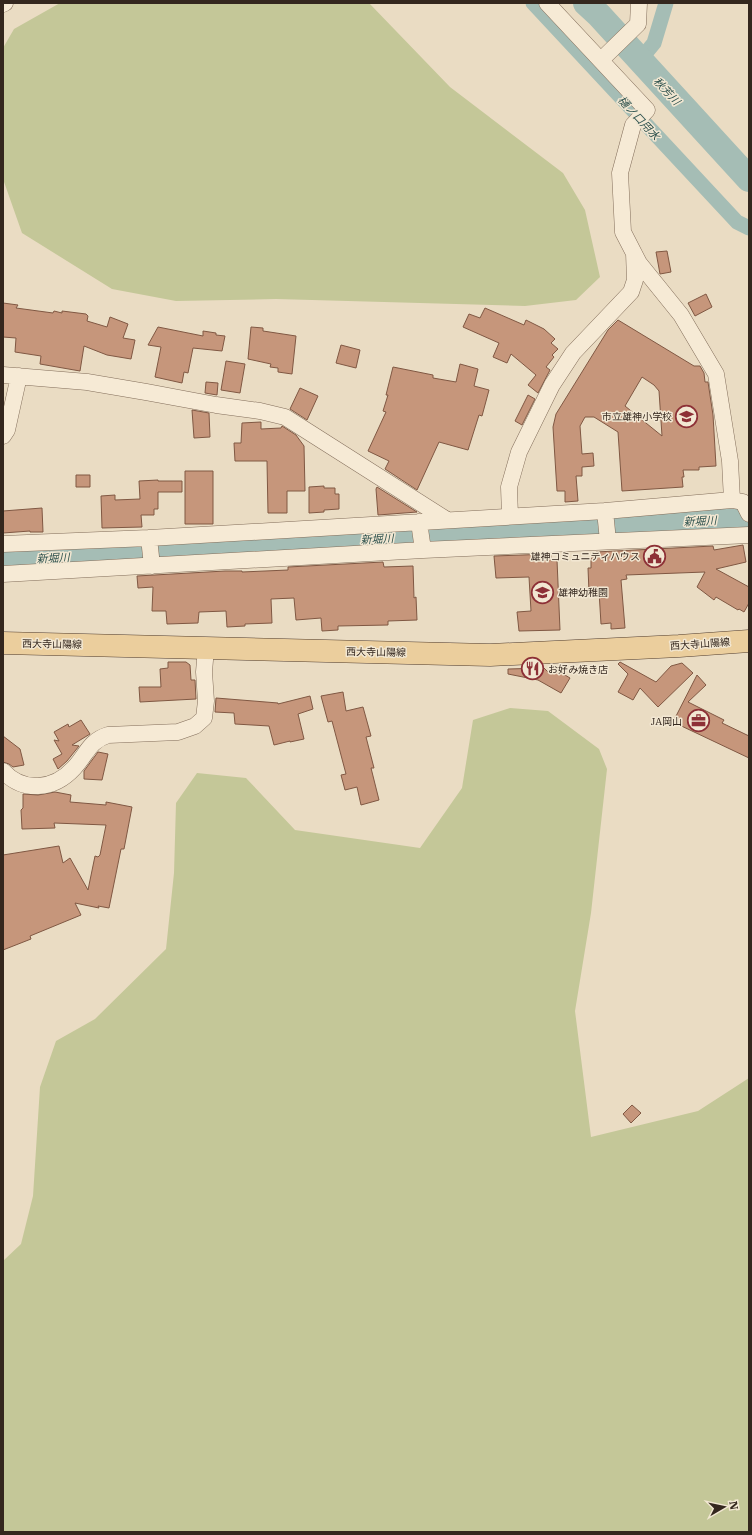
<svg xmlns="http://www.w3.org/2000/svg" width="752" height="1535" font-family="'IBM Plex Serif','Noto Sans JP',serif">
	<style>
		.green { fill: #c4c798 }
		.lines { fill: none; stroke-linecap: round; stroke-linejoin: round }
		.canal { stroke: #a5bdb5; stroke-width: 15 }
		.river { stroke: #a5bdb5; stroke-width: 26 }
		.building { fill: #c6967b; stroke: #805843; fill-rule: evenodd }
		.minor-casing { stroke: #836e5b; stroke-width: 17 }
		.primary-casing { stroke: #513d2f; stroke-width: 23 }
		.minor { stroke: #f6ead5; stroke-width: 16 }
		.primary { stroke: #ebce9d; stroke-width: 22 }
		.labels { text-anchor: middle; dominant-baseline: central; stroke-width: 3; stroke-linejoin: round; paint-order: stroke }
		.poi-label { font-size: 10px; fill: #34271e; stroke: #f2e7d2; text-anchor: end }
		.street-label { font-size: 10px; fill: #34271e; stroke: #f2e7d2 }
		.water-label { font-size: 11px; font-style: italic; fill: #2e524e; stroke: #f2e7d2 }
	</style>
	<rect width="100%" height="100%" fill="#eadcc3"/>
	<path class="green" d="M60 3H369L450 87 563 173 585 210 600 277 576 300 525 306 276 299 176 301 112 289 22 233 3 179V48L14 29Z
		M510 708 548 711 599 749 607 769 591 913 575 1011 591 1137 698 1111 749 1078V1532H3V1261L21 1244 33 1196 40 1087 56 1041 95 1019 166 949 174 873 176 803 197 773 246 778 295 830 420 848 462 788 473 720Z"/>
	<g class="lines">
		<path class="canal" d="M533 3 737 222 749 228
			M640 60 654 43 666 3"/>
		<path class="river" d="M586 3 599 15 749 179
			M3 561 734 519 749 512"/>
	</g>
	<path class="building" d="M667 251 671 272 660 274 656 252Z
		M706 294 712 307 695 316 688 303Z
		M3 303 18 305 16 308 53 313 54 311 62 313V311L86 314 88 316 87 321 107 327 110 317 128 324 123 338 135 340 131 359 107 355 84 346 80 371 40 364 41 356 15 352 16 338 3 337Z
		M485 308 524 325 526 320 544 329 555 339 551 343 558 349 552 355 554 357 546 367 550 370 538 393 528 385 536 375 511 354 507 363 493 357 499 343 463 327 469 314 480 318Z
		M618 320 694 366H700L704 373 705 382H708L713 415 716 466 699 467V470H683L684 477H682L683 487 622 491 618 432 594 417H585L580 426 582 454 593 453 594 466 582 467V476H576L578 501 565 502V491H557L553 427 556 414 608 330ZM642 377 654 385 659 391 662 436 625 406Z
		M158 327 203 336V331L216 333V335L225 336 222 351 193 348 188 373 184 372 182 383 155 377 161 347 148 345Z
		M251 327 263 328V331L296 336 292 374 278 372V368L270 367 271 364 248 359Z
		M341 345 360 350 356 368 336 363Z
		M226 361 245 364 240 393 221 390Z
		M460 364 478 369 474 386 489 390 482 416 479 415 468 450 439 442 417 490 385 469 389 461 368 451 386 412 383 411 388 395H386L393 367 433 375V378L456 382Z
		M206 382 218 383 217 395 205 393Z
		M300 388 318 396 307 420 290 409Z
		M528 395 535 399 522 425 515 421Z
		M192 410 209 413 210 437 194 438Z
		M261 422V429L281 428 282 426 296 435 304 446 305 491H287V513H268L267 461H235L234 443H241L242 423Z
		M185 471H213V524H185Z
		M76 475H90V487H76Z
		M158 480V481H182V492H158V509H154V515H141L142 527 102 528 101 496 115 495V500L140 499 139 481Z
		M324 486V488H335V494H339V509L324 510V512L309 513V487Z
		M377 487 417 512 378 515 376 489Z
		M42 508 43 532H30V531L3 533V511Z
		M743 545 746 562 716 569 749 587V603L744 612 739 609 738 610 716 597 714 600 697 587 705 572 626 575 627 579 621 580 625 628 611 629V623L601 624 599 591 589 592 588 568H591V558L596 557V552L713 546 714 550Z
		M551 554V561L557 560 560 630 519 631 517 612 531 611 529 577 496 578 494 556Z
		M383 562 384 567 413 566 414 598 416 597 417 620 388 621V625L338 626V630L322 631 321 618 296 620 294 598 271 599 272 623 245 624V626L227 627 226 611 199 612 198 623 167 624 166 611H152L153 587 138 588 137 576 225 571H242V572L288 570V567Z
		M168 662H186L190 665 191 680H195L196 699 140 702 139 687H161L160 669 168 668Z
		M620 662 656 682 671 666 682 663 693 673 658 707 640 688 633 700 618 692 628 674 618 664Z
		M544 668 549 673 553 668 570 678 561 693 538 680 508 674V669Z
		M697 675 706 685 688 702 724 720 722 723 749 736V758L673 722Z
		M343 692 346 711 363 707 371 736 366 737 374 768H371L379 800 361 805 357 787 345 790 341 775 346 774 332 721 328 722 321 696Z
		M310 696 313 709 298 714 304 739 290 742V741L274 745 269 726 235 724 234 713 215 712 216 698 278 703V704Z
		M81 720 90 734 72 745 79 746 67 761 58 769 53 759 62 754 54 740 59 741 54 732 68 724 69 727Z
		M3 736 20 749 24 765 13 767 9 764 3 762Z
		M98 752 108 754 102 780 84 779V771Z
		M55 792 71 795 70 802 106 805V802L132 807 124 849H121L109 908 98 906 99 908 75 903 81 915 30 936 31 939 3 950V855L59 846 63 863 70 858 88 890 95 856 98 857 100 855 106 825 54 823 55 828 22 829 21 810 23 808V794L38 795Z
		M632 1105 641 1113 631 1123 623 1114Z"/>
	<g class="lines">
		<defs>
			<path id="minor" d="M547 3 647 110 633 125 620 173 623 232 639 263 681 315 716 374 730 461 732 500
				M3 4 5 3
				M601 60 638 24 639 3
				M3 375 87 382 146 392 216 405 260 411 285 417 447 520
				M3 436 7 430 19 376
				M605 511 608 541
				M510 516 509 487 519 452 552 385 573 353 631 292 635 280 634 253
				M419 522 423 550
				M149 538 152 566
				M3 544 149 538 287 530 605 511 732 500 743 502 749 514
				M3 574 423 550 749 535
				M3 771C23 793 54 790 74 768 87 754 89 741 108 735L178 732 195 726 204 718 206 701 204 672 206 648"/>
			<path id="primary" d="M3 643 490 655 679 646 749 641"/>
		</defs>
		<use href="#minor" class="minor-casing"/>
		<use href="#primary" class="primary-casing"/>
		<use href="#minor" class="minor"/>
		<use href="#primary" class="primary"/>
	</g>
	<defs>
		<symbol id="school-ring" viewBox="-11 -11 22 22"><circle r="9.5" fill="#f2e7d2" stroke="#8d3036" stroke-width="1.5"/><path d="M0-5L7-2L0 1L-7-2ZM-4 1L0 2.5L4 1V4Q0 6-4 4Z" fill="#8d3036"/></symbol>
		<symbol id="civic-ring" viewBox="-11 -11 22 22"><circle r="9.5" fill="#f2e7d2" stroke="#8d3036" stroke-width="1.5"/><path d="M-.6-6.5H3V-4.5H.6V-3L4-1V1h2V6H-6V1h2V-1L-.6-3ZM-1.2 2.5V6h2.4V2.5Z" fill="#8d3036"/></symbol>
		<symbol id="restaurant-ring" viewBox="-11 -11 22 22"><circle r="9.5" fill="#f2e7d2" stroke="#8d3036" stroke-width="1.5"/><path d="M-5-6h1v4h1v-4h1v4h1v-4h1v5L-1.5 .5V6h-2V.5L-5-1ZM5-6V6H3V1.5H1.5Q1.5-4 5-6Z" fill="#8d3036"/></symbol>
		<symbol id="office-ring" viewBox="-11 -11 22 22"><circle r="9.5" fill="#f2e7d2" stroke="#8d3036" stroke-width="1.5"/><path d="M-6-3h4V-5.5h4V-3h4V5H-6ZM-1-4.5V-3h2v-1.5ZM-6 0V1H6V0Z" fill="#8d3036"/></symbol>
	</defs>
	<g fill-rule="evenodd">
		<use href="#school-ring" x="674" y="404" width="25" height="25"/>
		<use href="#civic-ring" x="642" y="544" width="25" height="25"/>
		<use href="#school-ring" x="530" y="580" width="25" height="25"/>
		<use href="#restaurant-ring" x="520" y="656" width="25" height="25"/>
		<use href="#office-ring" x="686" y="708" width="25" height="25"/>
	</g>
	<g class="labels">
		<g class="poi-label">
			<text x="672" y="416">市立雄神小学校</text>
			<text x="640" y="556">雄神コミュニティハウス</text>
			<text x="558" y="592" text-anchor="start">雄神幼稚園</text>
			<text x="548" y="669" text-anchor="start">お好み焼き店</text>
			<text x="682" y="721">JA岡山</text>
		</g>
		<g class="street-label">
			<text transform="translate(52 644) rotate(1)">西大寺山陽線</text>
			<text transform="translate(700 644) rotate(-4)">西大寺山陽線</text>
			<text transform="translate(376 652) rotate(1)">西大寺山陽線</text>
		</g>
		<g class="water-label">
			<text transform="translate(667 91) rotate(47)">秋芳川</text>
			<text transform="translate(639 118) rotate(47)">樋ノ口用水</text>
			<text transform="translate(700 521) rotate(-3)">新堀川</text>
			<text transform="translate(377 539) rotate(-3)">新堀川</text>
			<text transform="translate(53 558) rotate(-3)">新堀川</text>
		</g>
	</g>
	<rect width="752" height="1535" fill="none" stroke="#34271e" stroke-width="8"/>
	<g transform="translate(724 1507) rotate(81)" stroke="#f2e7d2" stroke-width="3" paint-order="stroke">
	<path d="M0-3L7 15L0 10L-7 15Z" fill="#34271e"/>
	<text y="-6" font-size="11" font-weight="bold" text-anchor="middle" fill="#34271e">N</text>
	</g>
</svg>
